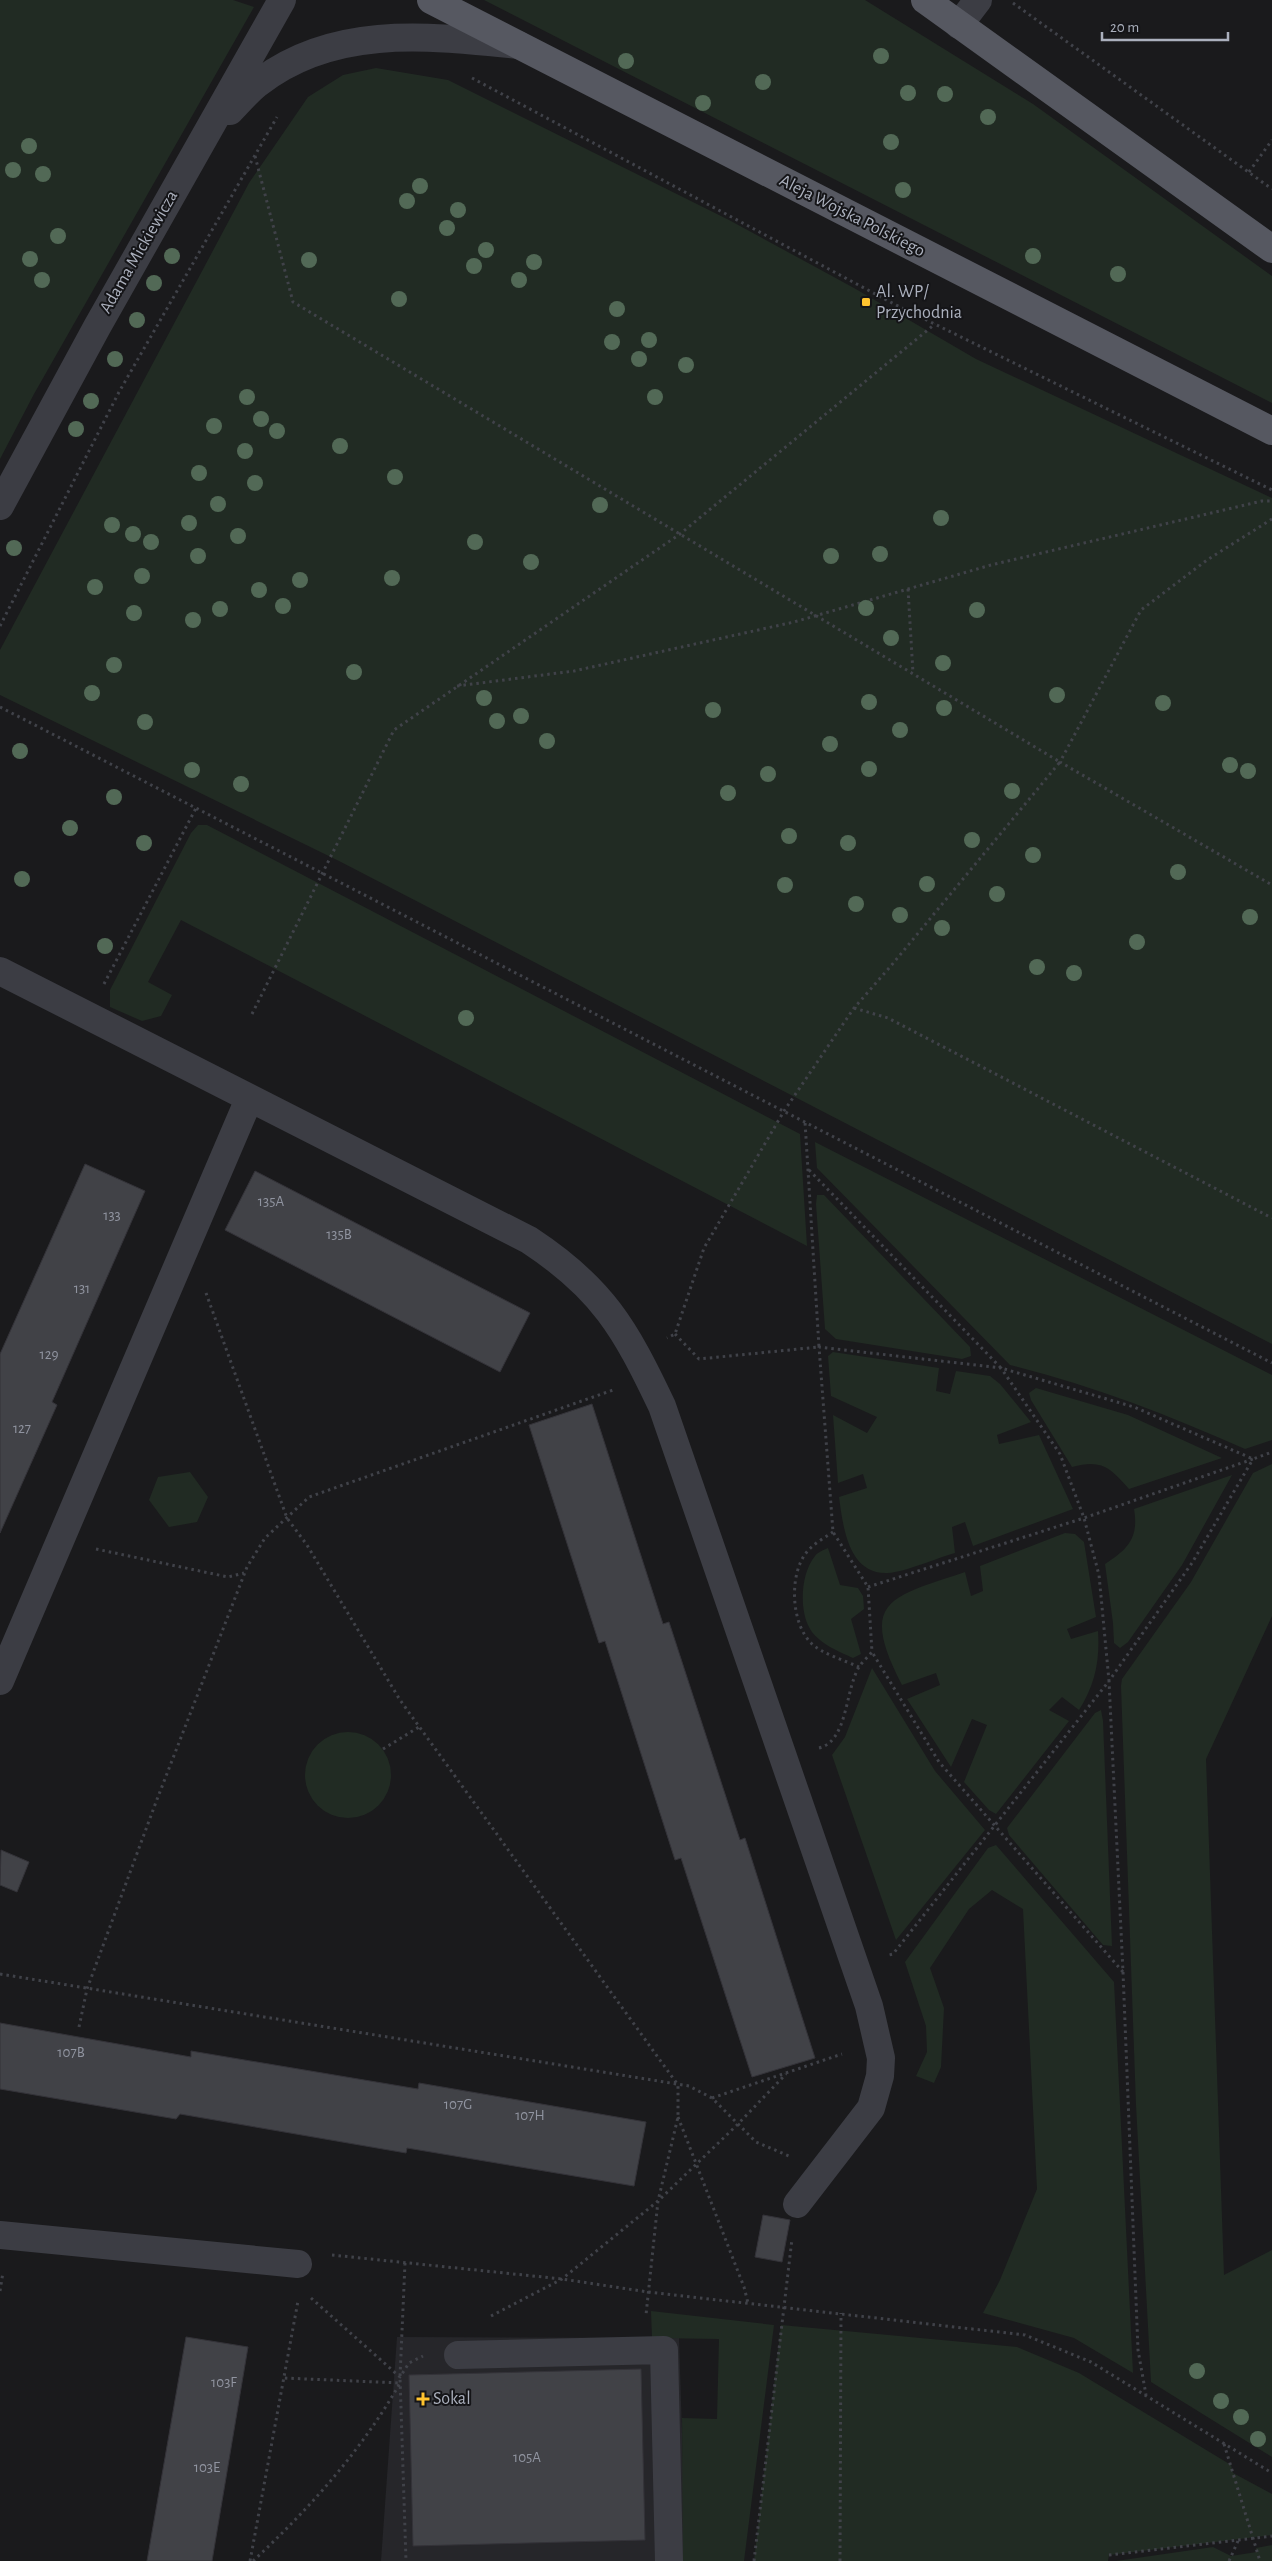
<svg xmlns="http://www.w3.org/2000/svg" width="1272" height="2561" font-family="'Alegreya Sans',sans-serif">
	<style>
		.built { fill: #26262a }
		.green { fill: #212b23 }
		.building { fill: #414247; stroke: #343339 }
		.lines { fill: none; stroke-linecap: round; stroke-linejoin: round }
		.path { stroke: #404249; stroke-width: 3; stroke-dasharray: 2.5 4; stroke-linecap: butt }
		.minor { stroke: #3c3d44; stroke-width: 28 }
		.major { stroke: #565861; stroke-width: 28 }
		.tree { fill: #526956 }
		.poi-dot { fill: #ffc32f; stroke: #151518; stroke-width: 2 }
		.labels { text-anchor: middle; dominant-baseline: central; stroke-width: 4; stroke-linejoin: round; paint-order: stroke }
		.number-label { font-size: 15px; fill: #9094a0 }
		.street-label { font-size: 18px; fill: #abb0bd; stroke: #151518 }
		.poi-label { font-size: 18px; fill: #abb0bd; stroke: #151518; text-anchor: start }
	</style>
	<rect width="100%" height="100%" fill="#1a1a1c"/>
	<path class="built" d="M397 2337 679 2338 686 2561H381Z"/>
	<path class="green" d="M0 0H233L254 7 34 394 0 459Z
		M484 0H865L1033 104 1272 276V403Z
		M376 68 448 80 729 220 854 288 976 359 1272 498V1344L339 861 0 695V650L249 183 308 97 343 75Z
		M198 825H207L800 1134 807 1246 181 920 148 982 172 995 161 1016 142 1021 110 1007V990L191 833Z
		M815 1142 1272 1375V1440L1245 1449C1168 1415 1092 1385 1010 1365L817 1168Z
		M817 1195H824L970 1347 971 1356 962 1359 836 1339 825 1329 816 1204Z
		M833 1352 939 1368 936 1391 950 1394 956 1371 990 1376 1000 1384 1031 1422 997 1435 999 1444 1039 1435 1073 1509 973 1546 965 1522 952 1527 955 1553C937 1558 905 1572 888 1573 848 1575 843 1526 839 1497L867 1488 863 1474 838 1483 833 1415 867 1433 877 1417 831 1396 828 1356Z
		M1036 1388 1128 1415 1222 1458 1129 1489C1110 1467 1101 1459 1072 1467L1031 1400 1029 1393Z
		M1272 1464V1616L1206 1759 1224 2275 1272 2250V2457L1151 2382 1136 2105 1121 1686 1122 1679 1191 1582 1253 1473Z
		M190 1472 208 1497 197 1522 169 1527 149 1500 158 1477Z
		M1232 1475 1182 1565 1128 1642 1120 1648 1114 1643 1113 1623 1105 1564C1128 1549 1139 1538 1134 1509Z
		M1065 1533 1075 1534 1084 1542 1096 1617 1067 1629 1071 1639 1098 1631C1100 1661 1095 1685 1079 1710L1062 1697 1049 1710 1069 1721 996 1814 989 1810 964 1782 987 1725 972 1719 951 1767 907 1699 940 1685 936 1673 902 1685C857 1599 892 1597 965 1572L971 1596 983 1591 980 1566Z
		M828 1548 840 1585 858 1588 863 1596 864 1609 851 1619 861 1654 853 1658C838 1651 817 1643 809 1627 799 1608 801 1573 815 1556 818 1552 824 1550 828 1548Z
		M872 1668 935 1771 985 1830 896 1940 832 1755 845 1737Z
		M1101 1710 1103 1721 1112 1946 1103 1945 1009 1835 1007 1828 1095 1713Z
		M305 1775a43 43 0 1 1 86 0a43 43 0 1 1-86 0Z
		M996 1845 1114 1982 1133 2373 1074 2338 983 2313 1000 2280 1037 2189 1023 1909 992 1890 969 1909 930 1968 944 2008 941 2067 934 2083 916 2076 927 2052 926 2026 905 1962 988 1848Z
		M651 2311 774 2325 744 2561H683L682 2418 717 2419 719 2339 652 2338Z
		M781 2325 1017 2347 1079 2373 1231 2465 1233 2473 1272 2494V2535L1109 2555 1108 2561H754Z
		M1272 2545V2561H1116L1213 2547 1231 2556 1257 2552 1256 2548Z"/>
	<path class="building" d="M85 1164 145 1191 52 1402 57 1405 0 1533V1354Z
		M255 1171 530 1313 500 1372 225 1230Z
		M592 1404 663 1624 669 1622 740 1840 745 1838 815 2058 752 2077 681 1858 675 1860 605 1641 599 1643 529 1425Z
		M1 1850 29 1862 17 1892 0 1885Z
		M0 2023 191 2057V2051L418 2089 419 2083 646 2122 634 2186 407 2148 406 2153 180 2114 176 2119 0 2089Z
		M763 2215 790 2220 782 2262 755 2257Z
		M186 2337 248 2347 212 2561H147Z
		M641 2369 645 2540 413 2546 409 2375Z"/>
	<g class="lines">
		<path class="path" d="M1013 3 1272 189
			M472 78 894 304 1272 490
			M255 156 293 302 1060 762 890 967 854 1008 784 1111 704 1248 675 1334 667 1338
			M1249 172 1272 140
			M1272 519 1207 560 1141 610 1060 762 1272 885
			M908 589 913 673
			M0 626 119 392 277 117
			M457 686 574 671 794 622 991 565 1262 501H1272
			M0 707 1272 1363
			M104 984 196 808
			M854 1008 888 1018 1272 1218
			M252 1014 394 730 680 534 935 324
			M809 1170 1001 1368 1134 1407 1253 1459 1272 1452
			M206 1293 287 1518 307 1545 400 1700 678 2085V2117L658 2201 646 2315
			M675 1334 699 1359 819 1347 805 1122
			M833 1532C824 1538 813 1544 806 1553 789 1575 791 1623 811 1643 822 1654 844 1660 859 1667
			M96 1549 228 1577 244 1573
			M868 1587 1084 1518 1253 1459 1192 1563 1109 1681 1123 1972 939 1762 872 1652
			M819 1748C848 1741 845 1690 859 1667 862 1662 868 1657 872 1652L868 1587 833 1532 819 1347 1001 1368 1060 1454 1084 1518 1099 1575 1109 1681 893 1954 889 1955
			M383 1749 419 1727
			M1123 1972 1138 2350 1146 2395
			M0 1974 689 2086 712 2098 756 2142 789 2156
			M79 2027 87 1989 156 1802 247 1567 265 1538 309 1497 613 1390
			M712 2098 842 2054
			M678 2117 744 2287 748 2303
			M332 2255 562 2279 648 2292 1025 2335 1091 2362 1272 2473
			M405 2263 400 2377 406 2561
			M0 2291 3 2272
			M311 2298 400 2377 409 2363 423 2356
			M491 2316 562 2279 658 2201 737 2125 786 2074
			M1224 2444 1260 2561
			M1109 2555 1272 2536
			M250 2561 298 2301
			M253 2561C310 2508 362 2450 400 2383L284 2378
			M754 2561 792 2239
			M840 2561 841 2313
			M1229 2561 1238 2541"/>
		<path class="minor" d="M959 25 978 0
			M230 111C239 102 247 92 257 84 333 24 429 36 518 45
			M0 506 97 327 282 0
			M0 971 529 1240C602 1288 625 1328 662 1406L869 2006 881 2058 880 2076 871 2108 797 2204
			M0 1681 249 1099
			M0 2235 298 2264
			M458 2355 664 2350 669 2561"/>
		<path class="major" d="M431 0 1272 431
			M925 0 1272 249"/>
	</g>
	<g class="tree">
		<circle cx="881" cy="56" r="8"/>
		<circle cx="626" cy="61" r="8"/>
		<circle cx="763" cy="82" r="8"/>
		<circle cx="908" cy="93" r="8"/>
		<circle cx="945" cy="94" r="8"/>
		<circle cx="703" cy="103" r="8"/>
		<circle cx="988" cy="117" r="8"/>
		<circle cx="891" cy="142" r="8"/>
		<circle cx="29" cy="146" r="8"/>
		<circle cx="13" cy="170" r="8"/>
		<circle cx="43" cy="174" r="8"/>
		<circle cx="420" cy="186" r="8"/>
		<circle cx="903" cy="190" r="8"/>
		<circle cx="407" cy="201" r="8"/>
		<circle cx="458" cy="210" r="8"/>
		<circle cx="447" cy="228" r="8"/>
		<circle cx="58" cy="236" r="8"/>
		<circle cx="486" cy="250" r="8"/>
		<circle cx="172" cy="256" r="8"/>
		<circle cx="1033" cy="256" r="8"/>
		<circle cx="30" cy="259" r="8"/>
		<circle cx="309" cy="260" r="8"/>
		<circle cx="534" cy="262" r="8"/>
		<circle cx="474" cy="266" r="8"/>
		<circle cx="1118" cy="274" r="8"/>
		<circle cx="42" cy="280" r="8"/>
		<circle cx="519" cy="280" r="8"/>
		<circle cx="154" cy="283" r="8"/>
		<circle cx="399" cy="299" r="8"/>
		<circle cx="617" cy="309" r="8"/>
		<circle cx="137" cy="320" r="8"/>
		<circle cx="649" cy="340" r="8"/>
		<circle cx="612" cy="342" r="8"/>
		<circle cx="115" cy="359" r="8"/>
		<circle cx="639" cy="359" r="8"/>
		<circle cx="686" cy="365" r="8"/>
		<circle cx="247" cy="397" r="8"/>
		<circle cx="655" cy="397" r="8"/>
		<circle cx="91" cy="401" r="8"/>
		<circle cx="261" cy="419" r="8"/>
		<circle cx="214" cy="426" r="8"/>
		<circle cx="76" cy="429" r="8"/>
		<circle cx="277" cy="431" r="8"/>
		<circle cx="340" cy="446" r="8"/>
		<circle cx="245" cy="451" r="8"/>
		<circle cx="199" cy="473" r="8"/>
		<circle cx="395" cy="477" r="8"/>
		<circle cx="255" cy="483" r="8"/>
		<circle cx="218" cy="504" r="8"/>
		<circle cx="600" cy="505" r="8"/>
		<circle cx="941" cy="518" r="8"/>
		<circle cx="189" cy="523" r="8"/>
		<circle cx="112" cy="525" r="8"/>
		<circle cx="133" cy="534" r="8"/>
		<circle cx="238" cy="536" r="8"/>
		<circle cx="151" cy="542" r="8"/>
		<circle cx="475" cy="542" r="8"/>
		<circle cx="14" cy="548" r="8"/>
		<circle cx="880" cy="554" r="8"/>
		<circle cx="198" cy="556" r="8"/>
		<circle cx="831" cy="556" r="8"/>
		<circle cx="531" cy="562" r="8"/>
		<circle cx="142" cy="576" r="8"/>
		<circle cx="392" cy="578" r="8"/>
		<circle cx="300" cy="580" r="8"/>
		<circle cx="95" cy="587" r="8"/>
		<circle cx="259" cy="590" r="8"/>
		<circle cx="283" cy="606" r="8"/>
		<circle cx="866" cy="608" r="8"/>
		<circle cx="220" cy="609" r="8"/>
		<circle cx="977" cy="610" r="8"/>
		<circle cx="134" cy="613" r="8"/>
		<circle cx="193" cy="620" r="8"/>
		<circle cx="891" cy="638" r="8"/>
		<circle cx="943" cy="663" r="8"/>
		<circle cx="114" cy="665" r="8"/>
		<circle cx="354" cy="672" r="8"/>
		<circle cx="92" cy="693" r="8"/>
		<circle cx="1057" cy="695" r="8"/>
		<circle cx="484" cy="698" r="8"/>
		<circle cx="869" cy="702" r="8"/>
		<circle cx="1163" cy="703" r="8"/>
		<circle cx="944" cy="708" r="8"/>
		<circle cx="713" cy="710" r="8"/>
		<circle cx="521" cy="716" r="8"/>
		<circle cx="497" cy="721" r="8"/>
		<circle cx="145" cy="722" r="8"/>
		<circle cx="900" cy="730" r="8"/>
		<circle cx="547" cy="741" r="8"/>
		<circle cx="830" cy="744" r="8"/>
		<circle cx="20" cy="751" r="8"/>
		<circle cx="1230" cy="765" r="8"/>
		<circle cx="869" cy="769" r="8"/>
		<circle cx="192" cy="770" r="8"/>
		<circle cx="1248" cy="771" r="8"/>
		<circle cx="768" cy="774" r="8"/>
		<circle cx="241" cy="784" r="8"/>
		<circle cx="1012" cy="791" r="8"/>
		<circle cx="728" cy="793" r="8"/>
		<circle cx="114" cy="797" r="8"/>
		<circle cx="70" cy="828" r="8"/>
		<circle cx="789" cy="836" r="8"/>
		<circle cx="972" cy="840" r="8"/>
		<circle cx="144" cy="843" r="8"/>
		<circle cx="848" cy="843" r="8"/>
		<circle cx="1033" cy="855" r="8"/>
		<circle cx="1178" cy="872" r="8"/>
		<circle cx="22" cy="879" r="8"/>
		<circle cx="927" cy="884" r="8"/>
		<circle cx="785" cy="885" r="8"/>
		<circle cx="997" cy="894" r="8"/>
		<circle cx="856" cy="904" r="8"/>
		<circle cx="900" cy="915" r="8"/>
		<circle cx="1250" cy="917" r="8"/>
		<circle cx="942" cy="928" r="8"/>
		<circle cx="1137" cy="942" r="8"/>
		<circle cx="105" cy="946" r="8"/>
		<circle cx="1037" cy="967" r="8"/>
		<circle cx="1074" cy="973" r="8"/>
		<circle cx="466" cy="1018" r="8"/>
		<circle cx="1197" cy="2371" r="8"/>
		<circle cx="1221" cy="2401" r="8"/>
		<circle cx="1241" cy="2417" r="8"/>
		<circle cx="1258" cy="2439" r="8"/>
	</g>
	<g class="poi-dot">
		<rect x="861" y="297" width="10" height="10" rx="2.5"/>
		<path d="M420.5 2391.5h5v5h5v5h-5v5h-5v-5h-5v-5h5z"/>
	</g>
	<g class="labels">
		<g class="number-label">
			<text x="271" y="1201">135A</text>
			<text x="112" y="1215">133</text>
			<text x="339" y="1234">135B</text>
			<text x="82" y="1288">131</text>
			<text x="49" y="1354">129</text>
			<text x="22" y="1428">127</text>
			<text x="71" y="2052">107B</text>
			<text x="458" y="2104">107G</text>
			<text x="530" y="2115">107H</text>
			<text x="224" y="2382">103F</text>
			<text x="527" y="2457">105A</text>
			<text x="207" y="2467">103E</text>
		</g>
		<g class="street-label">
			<text transform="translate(852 216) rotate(27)">Aleja Wojska Polskiego</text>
			<text transform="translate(139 252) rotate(-60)">Adama Mickiewicza</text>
		</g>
		<g class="poi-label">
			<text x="876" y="292">Al. WP/<tspan x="876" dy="21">Przychodnia</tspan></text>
			<text x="433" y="2399">Sokal</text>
		</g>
	</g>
	<path d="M1102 32v8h126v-8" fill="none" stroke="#abb0bd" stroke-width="2.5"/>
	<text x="1110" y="32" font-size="15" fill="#abb0bd" stroke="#151518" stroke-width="4" paint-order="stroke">20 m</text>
</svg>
